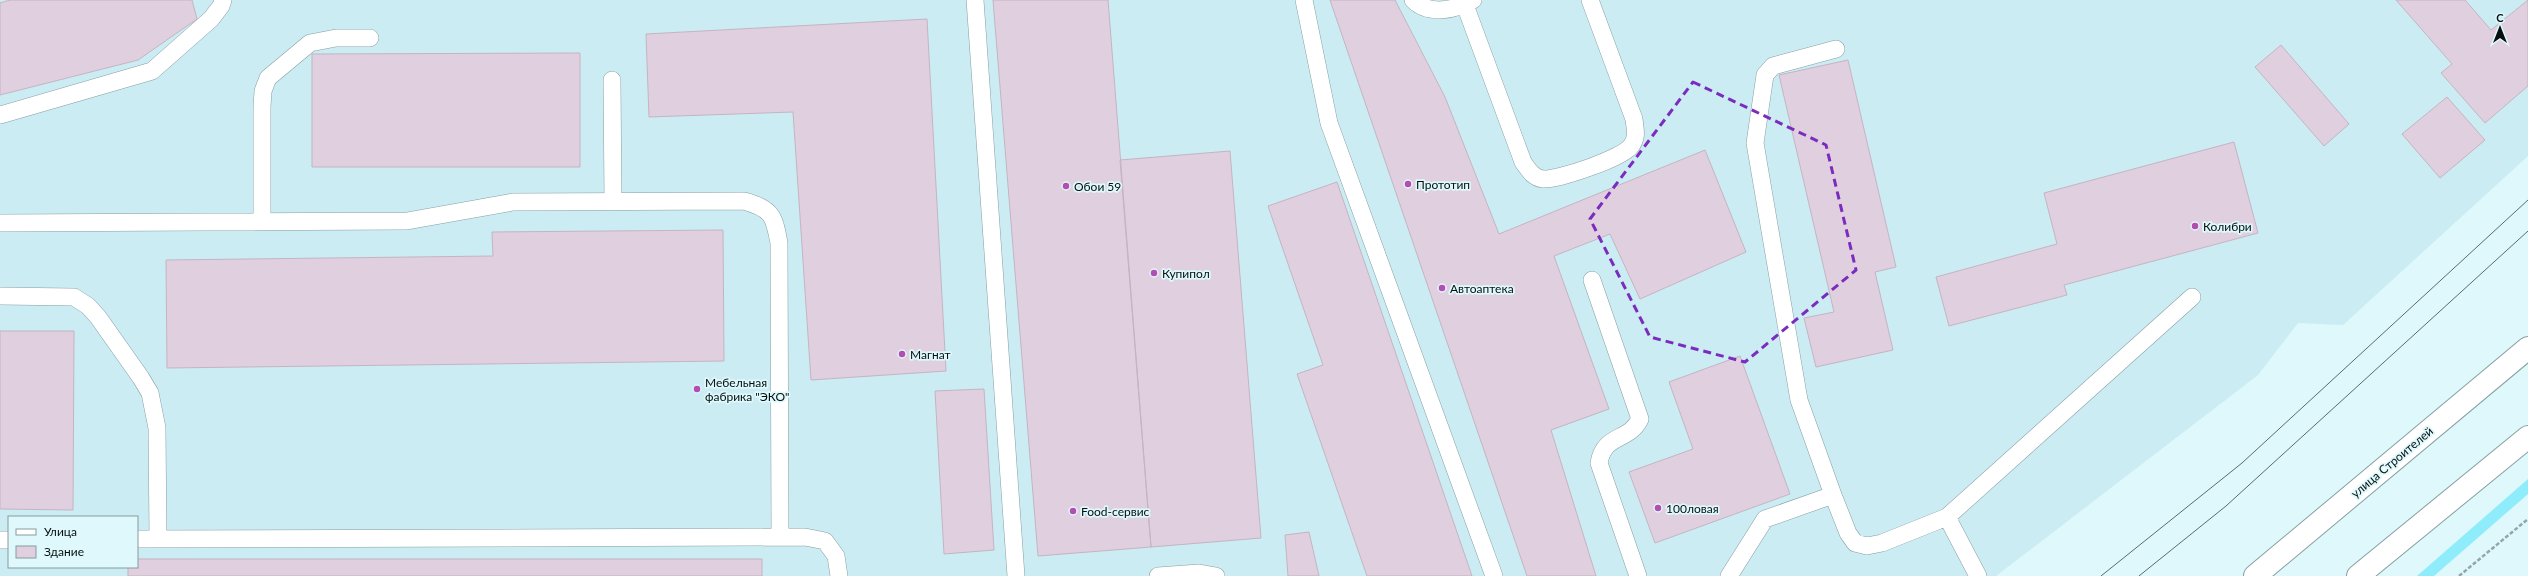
<svg xmlns="http://www.w3.org/2000/svg" width="2528" height="576" font-family="Lato,sans-serif">
	<style>
		.built { fill: #caecf2; fill-rule: evenodd }
		.green { fill: #8fedfb }
		.building { fill: #e0cfde; stroke: #c5b4c3 }
		.lines { fill: none; stroke-linecap: round; stroke-linejoin: round }
		.service-casing { stroke: #879fa3; stroke-width: 18 }
		.secondary-casing { stroke: #879fa3; stroke-width: 24 }
		.path { stroke: #93a7aa; stroke-width: 2.5; stroke-dasharray: 4 2; stroke-linecap: butt }
		.service { stroke: #fff; stroke-width: 17 }
		.secondary { stroke: #fff; stroke-width: 22 }
		.tram { stroke: #5b6b6d; stroke-width: 1 }
		.marked { fill: none; stroke: #7b2cbf; stroke-width: 3; stroke-dasharray: 8 5; stroke-linejoin: round }
		.poi-dot { fill: #b34db1; stroke: #def8fc; stroke-width: 1.5 }
		.labels { text-anchor: middle; dominant-baseline: central; stroke-width: 3.5; stroke-linejoin: round; paint-order: stroke }
		.poi-label { font-size: 12px; fill: #060f10; stroke: #def8fc; text-anchor: start }
		.street-label { font-size: 12px; fill: #060f10; stroke: #def8fc }
	</style>
	<rect width="100%" height="100%" fill="#def8fc"/>
	<path class="built" d="M0 0H2528V156L2343 325 2298 323 2258 375 1996 576H0ZM9 517H137V567H9Z"/>
	<path class="green" d="M2528 479V494L2434 576H2417Z"/>
	<path class="building" d="M10 0H192L197 19 138 60 0 95V3Z
		M993 0H1108L1151 547 1038 556Z
		M1330 0H1395L1445 97 1499 234 1705 150 1746 252 1640 299 1610 234 1554 256 1609 409 1551 430 1596 576H1527Z
		M2396 0H2465L2491 30 2528 0V86L2485 123 2441 73 2452 64Z
		M927 19 946 371 811 380 793 112 649 117 646 34Z
		M2281 45 2349 124 2324 146 2255 67Z
		M580 53V167H312V54Z
		M1848 60 1896 267 1875 272 1893 350 1816 367 1804 318 1834 312 1779 75Z
		M2447 97 2485 140 2440 178 2402 134Z
		M2234 142 2258 233 2064 285 2067 295 1949 326 1936 277 2057 244 2044 193Z
		M1230 151 1261 538 1151 547 1120 160Z
		M1337 182 1472 576H1367L1297 374 1323 365 1268 206Z
		M723 230 724 361 167 368 166 260 493 256 492 232Z
		M0 331H74L73 510 0 509Z
		M1740 356 1790 494 1655 543 1629 472 1693 449 1669 382Z
		M984 389 994 550 944 554 935 391Z
		M1309 532 1319 576H1288L1285 535Z
		M137 559H762V576H128V567H137Z"/>
	<g class="lines">
		<defs>
			<path id="service" d="M975 0 1016 576
				M1304 0 1329 123 1494 576
				M1413 0C1429 16 1456 10 1473 0
				M1465 5 1523 162C1528 169 1533 178 1543 179 1558 180 1623 158 1631 146 1638 137 1635 129 1634 119L1590 0
				M612 80 613 202
				M0 115 152 71 211 19 221 6 223 0
				M262 222V107L263 91 268 78 310 43 336 38H370
				M0 223 407 221 513 202 744 201C772 209 774 215 779 243L780 537
				M1592 280 1640 419C1629 442 1604 433 1599 463L1638 576
				M0 296 74 297 88 306 98 317 141 378 150 393 157 428 158 539
				M1833 495 1848 533 1855 543 1867 546 1882 543 1947 517 2192 297
				M1947 517 1978 576
				M137 539 805 537 825 541 836 556 839 576
				M0 540H9
				M1158 576 1199 573 1216 576
				M1729 576 1765 519 1833 495 1799 400 1755 143 1765 75 1773 66 1836 49"/>
			<path id="secondary" d="M2255 576 2528 348
				M2358 576 2528 437"/>
		</defs>
		<use href="#service" class="service-casing"/>
		<use href="#secondary" class="secondary-casing"/>
		<path class="path" d="M2459 576 2528 519"/>
		<use href="#service" class="service"/>
		<use href="#secondary" class="secondary"/>
		<path class="tram" d="M2101 576 2242 463 2528 200
			M2139 576 2226 506 2528 231"/>
	</g>
	<path class="marked" d="M1693 82 1826 145 1856 270 1745 362 1650 337 1590 219Z"/>
	<g class="poi-dot">
		<circle cx="1408" cy="184" r="4"/>
		<circle cx="1066" cy="186" r="4"/>
		<circle cx="2195" cy="226" r="4"/>
		<circle cx="1154" cy="273" r="4"/>
		<circle cx="1442" cy="288" r="4"/>
		<circle cx="902" cy="354" r="4"/>
		<circle cx="697" cy="389" r="4"/>
		<circle cx="1658" cy="508" r="4"/>
		<circle cx="1073" cy="511" r="4"/>
	</g>
	<g class="labels">
		<g class="poi-label">
			<text x="1416" y="184">Прототип</text>
			<text x="1074" y="186">Обои 59</text>
			<text x="2203" y="226">Колибри</text>
			<text x="1162" y="273">Купипол</text>
			<text x="1450" y="288">Автоаптека</text>
			<text x="910" y="354">Магнат</text>
			<text x="705" y="382">Мебельная<tspan x="705" dy="14">фабрика "ЭКО"</tspan></text>
			<text x="1666" y="508">100ловая</text>
			<text x="1081" y="511">Food-сервис</text>
		</g>
		<g class="street-label">
			<text transform="translate(2392 462) rotate(-40)">улица Строителей</text>
		</g>
	</g>
	<rect x="8" y="516" width="130" height="52" fill="#def8fc" stroke="#889b9e"/>
	<rect x="16" y="529" width="20" height="6" fill="#ffffff" stroke="#889b9e"/>
	<text x="44" y="536" font-size="12" fill="#060f10">Улица</text>
	<rect x="16" y="546" width="20" height="12" fill="#e0cfde" stroke="#889b9e"/>
	<text x="44" y="556" font-size="12" fill="#060f10">Здание</text>
	<g transform="translate(2500 28)" stroke="#def8fc" stroke-width="3" paint-order="stroke">
	<path d="M0-3L7 15L0 10L-7 15Z" fill="#060f10"/>
	<text y="-6" font-size="11" font-weight="bold" text-anchor="middle" fill="#060f10">С</text>
	</g>
</svg>
